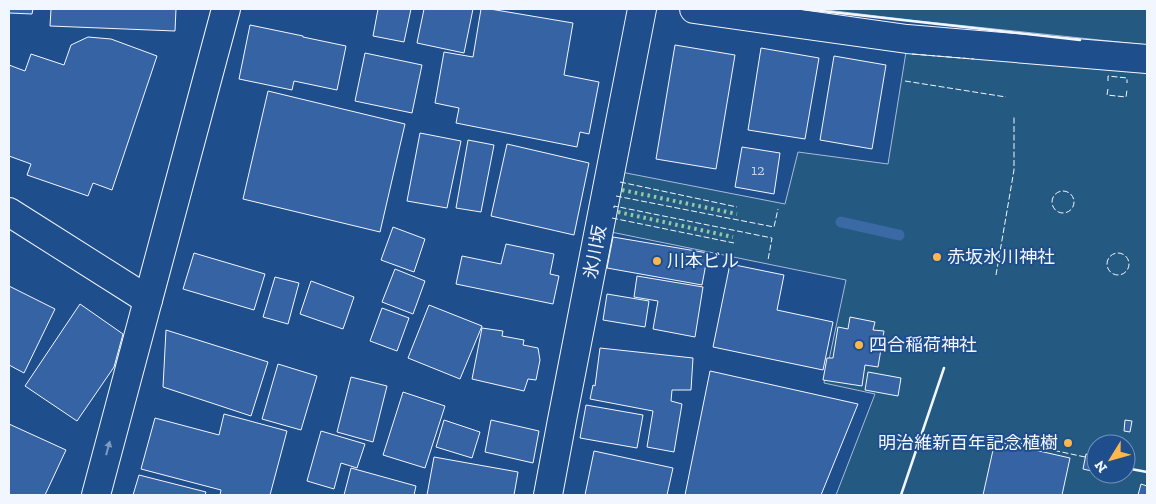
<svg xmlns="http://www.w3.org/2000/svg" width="1156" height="504" font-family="'Zilla Slab','Noto Sans JP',serif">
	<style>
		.green { fill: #245a82; stroke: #a8bbd7; fill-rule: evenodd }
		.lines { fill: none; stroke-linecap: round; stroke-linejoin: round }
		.stream { stroke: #3b69a3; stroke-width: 11 }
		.building { fill: #3563a3; stroke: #f2f6ff }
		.minor-casing { stroke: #f2f6ff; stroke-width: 30 }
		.tertiary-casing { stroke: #f2f6ff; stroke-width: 30 }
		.minor { stroke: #1f4e8c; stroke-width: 28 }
		.tertiary { stroke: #1f4e8c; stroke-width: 28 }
		.hedge { stroke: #97c8a6; stroke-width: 4; stroke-dasharray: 2.5 4; stroke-linecap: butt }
		.fence { stroke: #f2f6ff; stroke-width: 1; stroke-dasharray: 6 2.5; stroke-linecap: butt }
		.wall { stroke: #f2f6ff; stroke-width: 2.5 }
		.oneway { fill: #7e9ac0 }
		.poi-dot { fill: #ffb74d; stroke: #1f4e8c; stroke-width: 2 }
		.labels { text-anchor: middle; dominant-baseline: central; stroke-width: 4; stroke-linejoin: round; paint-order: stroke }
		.number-label { font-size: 15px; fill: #c3d1e8 }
		.street-label { font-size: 18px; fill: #f2f6ff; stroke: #1f4e8c }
		.poi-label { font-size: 18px; fill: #f2f6ff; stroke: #1f4e8c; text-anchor: start }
	</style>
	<rect width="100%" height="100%" fill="#1f4e8c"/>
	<path class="green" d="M818 9H1147V45L919 21Z
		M906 52 1147 68V495H836L875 394 824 383 846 280 611 232 621 172 785 204 798 152 888 164ZM1096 444H1126V474H1096Z"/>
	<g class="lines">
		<path class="stream" d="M841 222 899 235"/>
	</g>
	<path class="building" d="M9 9H33L32 14 9 13Z
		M51 9H176L175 31 50 26Z
		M378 9H411L404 42 373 36Z
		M424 9H473L464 53 417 43Z
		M481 9H490L573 23 564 75 599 82 589 134 580 132 577 147 456 123 459 108 435 103 444 52 473 57Z
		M250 25 303 36V37L346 46 337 90 294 81 292 90 239 79Z
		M88 37 111 39 157 56 112 190 93 183 88 196 27 175 31 164 9 156V65L25 71 31 54 64 65 71 45Z
		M675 45 735 55 716 169 656 159Z
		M761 48 819 58 805 139 748 130Z
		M365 53 422 65 412 113 355 101Z
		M834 56 886 65 872 149 820 140Z
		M268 91 405 124 380 232 243 199Z
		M420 133 461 141 447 208 407 201Z
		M468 140 494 145 481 212 456 208Z
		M507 144 589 163 574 235 491 216Z
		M742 147 780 153 774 194 735 187Z
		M393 227 425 239 414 272 381 260Z
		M613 237 708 253 702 285 607 268Z
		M506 244 554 254 550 274 559 276 553 304 456 284 462 256 501 264Z
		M194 253 265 274 254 310 183 289Z
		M730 264 784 275 777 310 833 322 823 370 713 347Z
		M395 269 425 281 413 314 382 302Z
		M637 276 703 287 695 337 653 329 658 301 634 297Z
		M275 277 299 283 288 324 263 317Z
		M311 281 354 297 343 329 300 314Z
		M9 286 55 309 24 373 9 365Z
		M607 294 649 301 645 327 603 320Z
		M80 304 123 334 114 367 77 421 25 386Z
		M429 305 482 326 460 379 408 358Z
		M382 308 409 318 397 351 370 341Z
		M850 317 875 322 873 330 884 331 878 367 865 365 862 386 823 380 827 358H833L838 327 848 329Z
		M482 328 503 331 502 336 524 340 523 345 538 348 540 360 536 380 528 379 524 391 472 379Z
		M166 330 268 362 251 416 163 387Z
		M600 348 693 358 691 390H672L671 401 682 404 674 452 647 447 653 411 590 399 593 385 595 386Z
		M278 364 317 376 301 430 262 419Z
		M710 371 858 404 821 495H685Z
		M868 372 901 378 898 396 865 390Z
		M351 377 387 386 373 442 337 432Z
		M403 392 445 406 425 468 383 455Z
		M586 405 643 415 637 448 580 438Z
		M224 414 287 431 270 495H220L221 490 141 469 155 418 219 435Z
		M444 420 480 432 472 458 436 447Z
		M491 420 539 431 533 463 485 452Z
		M1125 420 1132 421 1130 432 1124 431Z
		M9 424 66 450 45 495H9Z
		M321 431 365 444 357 468 341 463 334 489 307 481Z
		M995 441 1070 458 1062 495H983Z
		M594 451 673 468 667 495H585Z
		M1086 454 1096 456V472L1083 469Z
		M434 457 518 472 514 495H427Z
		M351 468 416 486 414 495H344Z
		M139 475 206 492 205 495H133Z
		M1141 484 1147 486V495H1138Z"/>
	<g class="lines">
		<defs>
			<path id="minor" d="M96 495 148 300
				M548 495 562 420 642 9"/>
			<path id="tertiary" d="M694 9 907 39 1147 59
				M9 212 148 300 226 9"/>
		</defs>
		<use href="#minor" class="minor-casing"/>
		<use href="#tertiary" class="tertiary-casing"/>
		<use href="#minor" class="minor"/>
		<use href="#tertiary" class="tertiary"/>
		<path class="hedge" d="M622 190 737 214
			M618 212 733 237"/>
		<path class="fence" d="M912 54 974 59
			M905 81 1006 97
			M1108 81V76L1127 78V83
			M1108 89 1107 95 1126 97 1127 90
			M620 182 737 207
			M1052 202a11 11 0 1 1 22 0a11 11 0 1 1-22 0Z
			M616 196 774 227 778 209
			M614 208V206L772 238 768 260
			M612 218 734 243
			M1107 264a11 11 0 1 1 22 0a11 11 0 1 1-22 0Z
			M996 275 1014 170V117
			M996 438 1085 457"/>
		<path class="wall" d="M804 9 1080 40
			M1131 469 1147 472
			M901 495 944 368"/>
	</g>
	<defs><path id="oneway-solid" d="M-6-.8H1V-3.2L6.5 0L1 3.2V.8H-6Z" transform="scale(1.25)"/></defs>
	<use class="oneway" href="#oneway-solid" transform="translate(108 448) rotate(-75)"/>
	<g class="poi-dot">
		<circle cx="937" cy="257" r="5"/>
		<circle cx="657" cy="261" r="5"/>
		<circle cx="859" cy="345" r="5"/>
		<circle cx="1068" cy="443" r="5"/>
	</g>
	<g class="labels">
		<g class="number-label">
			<text x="758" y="170">12</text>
		</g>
		<g class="street-label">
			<text transform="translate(595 252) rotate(-79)">氷川坂</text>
		</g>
		<g class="poi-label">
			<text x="947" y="257">赤坂氷川神社</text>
			<text x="667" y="261">川本ビル</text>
			<text x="869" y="345">四合稲荷神社</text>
			<text x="1058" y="443" text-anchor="end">明治維新百年記念植樹</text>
		</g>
	</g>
	<rect width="1156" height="504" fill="none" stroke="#f2f6ff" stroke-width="20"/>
	<g transform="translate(1111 459) rotate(233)"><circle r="24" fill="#1f4e8c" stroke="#7391ba"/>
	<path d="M0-4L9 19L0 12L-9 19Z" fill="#ffb74d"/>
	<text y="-8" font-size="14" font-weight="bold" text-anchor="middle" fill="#f2f6ff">N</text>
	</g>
</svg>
